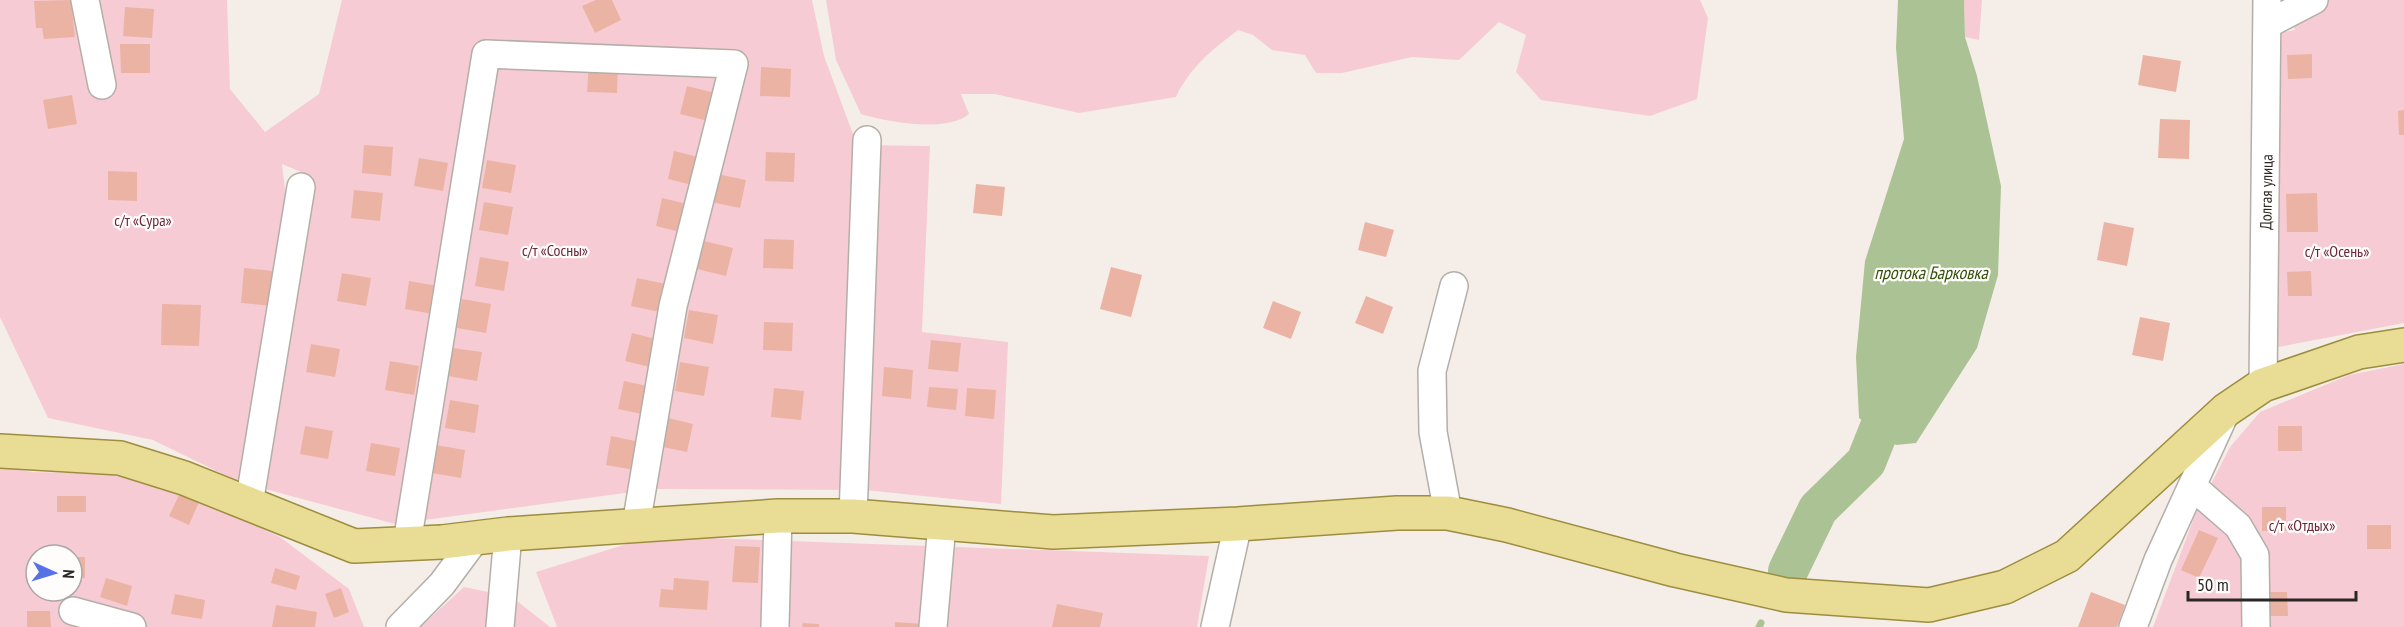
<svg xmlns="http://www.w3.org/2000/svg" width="2404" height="627" font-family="'PT Sans Narrow',sans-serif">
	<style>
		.green { fill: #f7cbd4; fill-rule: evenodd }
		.water { fill: #abc294 }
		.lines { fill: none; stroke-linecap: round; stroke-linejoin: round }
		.stream { stroke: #abc294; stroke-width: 7 }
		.river { stroke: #abc294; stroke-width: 40 }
		.building { fill: #ebb3a4 }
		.minor-casing { stroke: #b4aea8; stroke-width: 30 }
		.major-casing { stroke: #9d8d3e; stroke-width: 36 }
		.minor { stroke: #fff; stroke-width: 27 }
		.major { stroke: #e9dc94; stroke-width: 33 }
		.labels { text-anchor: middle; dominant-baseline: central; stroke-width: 4.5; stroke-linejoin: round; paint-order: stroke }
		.street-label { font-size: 16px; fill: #2a2725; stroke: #fefdfb }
		.park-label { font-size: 16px; fill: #6a263a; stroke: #fefdfb }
		.water-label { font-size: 18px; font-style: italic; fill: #35510b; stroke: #fefdfb }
	</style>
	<rect width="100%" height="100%" fill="#f5eee8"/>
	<path class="green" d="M0 0H227L230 89 265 132 319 94 342 0H812L824 56 857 145 930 146 922 332 1008 342 1001 504 865 490 655 489 395 524 265 489 313 177 282 164 288 216 243 484 153 440 48 418 0 317Z
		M826 0H1700L1708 18 1697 99 1650 116 1541 100 1516 72 1526 35 1499 22 1459 60 1412 57 1342 73H1316L1305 55 1272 50 1253 35 1238 30C1212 50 1190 67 1176 97L1079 113 995 94H961L969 114C946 133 888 122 861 114L836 60Z
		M1964 0H1982L1979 40 1965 37Z
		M2285 0H2404V323L2268 349 2275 34 2295 30Z
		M2404 364V627H2153L2195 515 2230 447 2260 412 2349 375Z
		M0 467 33 472 107 474 175 489 280 537 349 589 364 627H0ZM36 555H72V591H36Z
		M653 536 1209 556 1197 627H557L536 572Z
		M464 587 512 597 550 627H420Z"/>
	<path class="water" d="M1898 0H1964L1965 37 1977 76 2001 186 1998 275 1977 348 1916 443 1896 445 1859 418 1856 357 1865 261 1904 139 1896 48Z"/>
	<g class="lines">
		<path class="stream" d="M1759 627 1761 623"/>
		<path class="river" d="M1788 571 1818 509 1866 462 1898 382"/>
	</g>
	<path class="building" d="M71 0 75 37 44 39 42 28H36L34 1Z
		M596 0H612L621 20 595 33 582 6Z
		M125 7 154 9 152 38 123 36Z
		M120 44H150V73H121Z
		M2312 54V78L2288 79 2287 55Z
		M2143 55 2181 61 2176 92 2138 85Z
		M589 63 618 64 617 93 587 92Z
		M761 67 791 69 790 97 760 96Z
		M687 86 715 93 708 121 680 114Z
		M72 95 77 124 48 129 43 100Z
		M2404 110V135H2399L2398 111Z
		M2160 119 2190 120 2189 159 2158 158Z
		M364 145 393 147 391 176 362 173Z
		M674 151 702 158 696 186 668 179Z
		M766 152 795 153 794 182 765 181Z
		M419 158 448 163 443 191 414 186Z
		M487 160 516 165 511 193 482 188Z
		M108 171 137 172V201L108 200Z
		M717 174 746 180 740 208 711 202Z
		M976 184 1005 187 1002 216 973 213Z
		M354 190 383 193 380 221 351 218Z
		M2317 193 2318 232H2287L2286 194Z
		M662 198 691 205 684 233 656 226Z
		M484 202 513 207 508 235 479 230Z
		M1365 222 1394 230 1386 257 1358 250Z
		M2104 222 2134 228 2127 266 2097 260Z
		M764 239 794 240 793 269 763 268Z
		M704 241 733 248 726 276 697 269Z
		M480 257 509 262 504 291 475 286Z
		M1111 267 1142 275 1131 317 1100 309Z
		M244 268 273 271 275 306 241 303Z
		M2311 271 2312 296H2288L2287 272Z
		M342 273 371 278 366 306 337 301Z
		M637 278 666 284 660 312 631 306Z
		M409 281 438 286 433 314 405 309Z
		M1366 296 1393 307 1383 334 1355 323Z
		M462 299 491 304 486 333 457 328Z
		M1273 301 1301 312 1291 339 1263 328Z
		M162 304 201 305 199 346 161 345Z
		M689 310 718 315 713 344 684 338Z
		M2140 317 2170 323 2163 361 2132 355Z
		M764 322 793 323 792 351 763 350Z
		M632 333 660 340 654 368 625 361Z
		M931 340 961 343 958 372 928 369Z
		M311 344 340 349 335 377 306 372Z
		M453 348 482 352 477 381 448 376Z
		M390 361 419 366 414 395 385 390Z
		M680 362 709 367 704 396 675 391Z
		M884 367 913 370 911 399 882 396Z
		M624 381 652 387 647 415 618 409Z
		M929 387 958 389 956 410 927 407Z
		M774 388 804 391 801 420 771 417Z
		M967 388 996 390 994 419 965 416Z
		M450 400 479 405 475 433 445 428Z
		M664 417 693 424 687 452 658 446Z
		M305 426 333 431 328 459 300 454Z
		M2278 426H2302V451H2278Z
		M611 436 640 442 635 470 606 465Z
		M371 443 400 448 395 476 366 471Z
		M436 445 465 450 461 478 432 473Z
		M180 493 199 502 189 525 169 516Z
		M57 496H86V512H57Z
		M2262 507H2286V531H2262Z
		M2367 525H2391V549H2367Z
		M2199 530 2218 538 2199 578 2181 570Z
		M735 546 760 547 758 583 732 582Z
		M72 557H85V578H72Z
		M275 568 300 576 296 590 271 583Z
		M106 578 132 586 127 606 100 597Z
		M674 578 709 581 707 610 659 607 661 589 673 590Z
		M341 588 349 612 334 618 325 594Z
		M2091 592 2125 605 2117 627H2078Z
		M2263 592H2287L2288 616H2264Z
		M175 594 205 600 202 619 171 614Z
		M1057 604 1103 613 1100 627H1052Z
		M276 605 317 612 315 627H272Z
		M27 611H50L51 627H27Z
		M895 622 925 624V627H895Z
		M803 623 819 624V627H802Z"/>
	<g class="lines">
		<defs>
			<path id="minor" d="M85 0 102 85
				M2268 24 2314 0
				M2263 385 2267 0
				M2192 486 2238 526 2255 555 2256 627
				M249 504 301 187
				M1448 513 1433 432 1432 371 1454 286
				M853 516 867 140
				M407 543 486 54 734 64 673 306 636 525
				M73 611 132 627
				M400 627 442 584 476 538
				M500 627 508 534
				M775 627 778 516
				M933 627 942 524
				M1215 627 1238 524
				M2133 627 2158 560 2224 416"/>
			<path id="major" d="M0 451 120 458 184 478 354 546 442 542 508 534 778 516H853L1053 532 1238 524 1397 513H1448L1507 525 1675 570 1786 595 1929 605 2005 587 2067 556 2226 410 2263 385 2359 352 2404 345"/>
		</defs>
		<use href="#minor" class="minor-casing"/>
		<use href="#major" class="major-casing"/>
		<use href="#minor" class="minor"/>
		<use href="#major" class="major"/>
	</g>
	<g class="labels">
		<g class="street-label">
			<text transform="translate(2266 192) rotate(-89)">Долгая улица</text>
		</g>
		<g class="park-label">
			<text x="143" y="220">с/т «Сура»</text>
			<text x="555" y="250">с/т «Сосны»</text>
			<text x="2337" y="251">с/т «Осень»</text>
			<text x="2302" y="525">с/т «Отдых»</text>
		</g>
		<g class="water-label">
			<text x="1931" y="272">протока Барковка</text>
		</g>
	</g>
	<g transform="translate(54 573) rotate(94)"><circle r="28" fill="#fefdfb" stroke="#a9a7a5" stroke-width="1.5"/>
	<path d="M0-4.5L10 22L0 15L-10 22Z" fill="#5771e7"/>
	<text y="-9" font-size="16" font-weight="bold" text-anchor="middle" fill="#2a2725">N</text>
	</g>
	<path d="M2188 591v9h168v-9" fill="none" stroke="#2a2725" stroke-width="3"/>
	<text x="2197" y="591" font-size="18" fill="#2a2725" stroke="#fefdfb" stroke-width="4.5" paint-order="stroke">50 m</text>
</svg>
